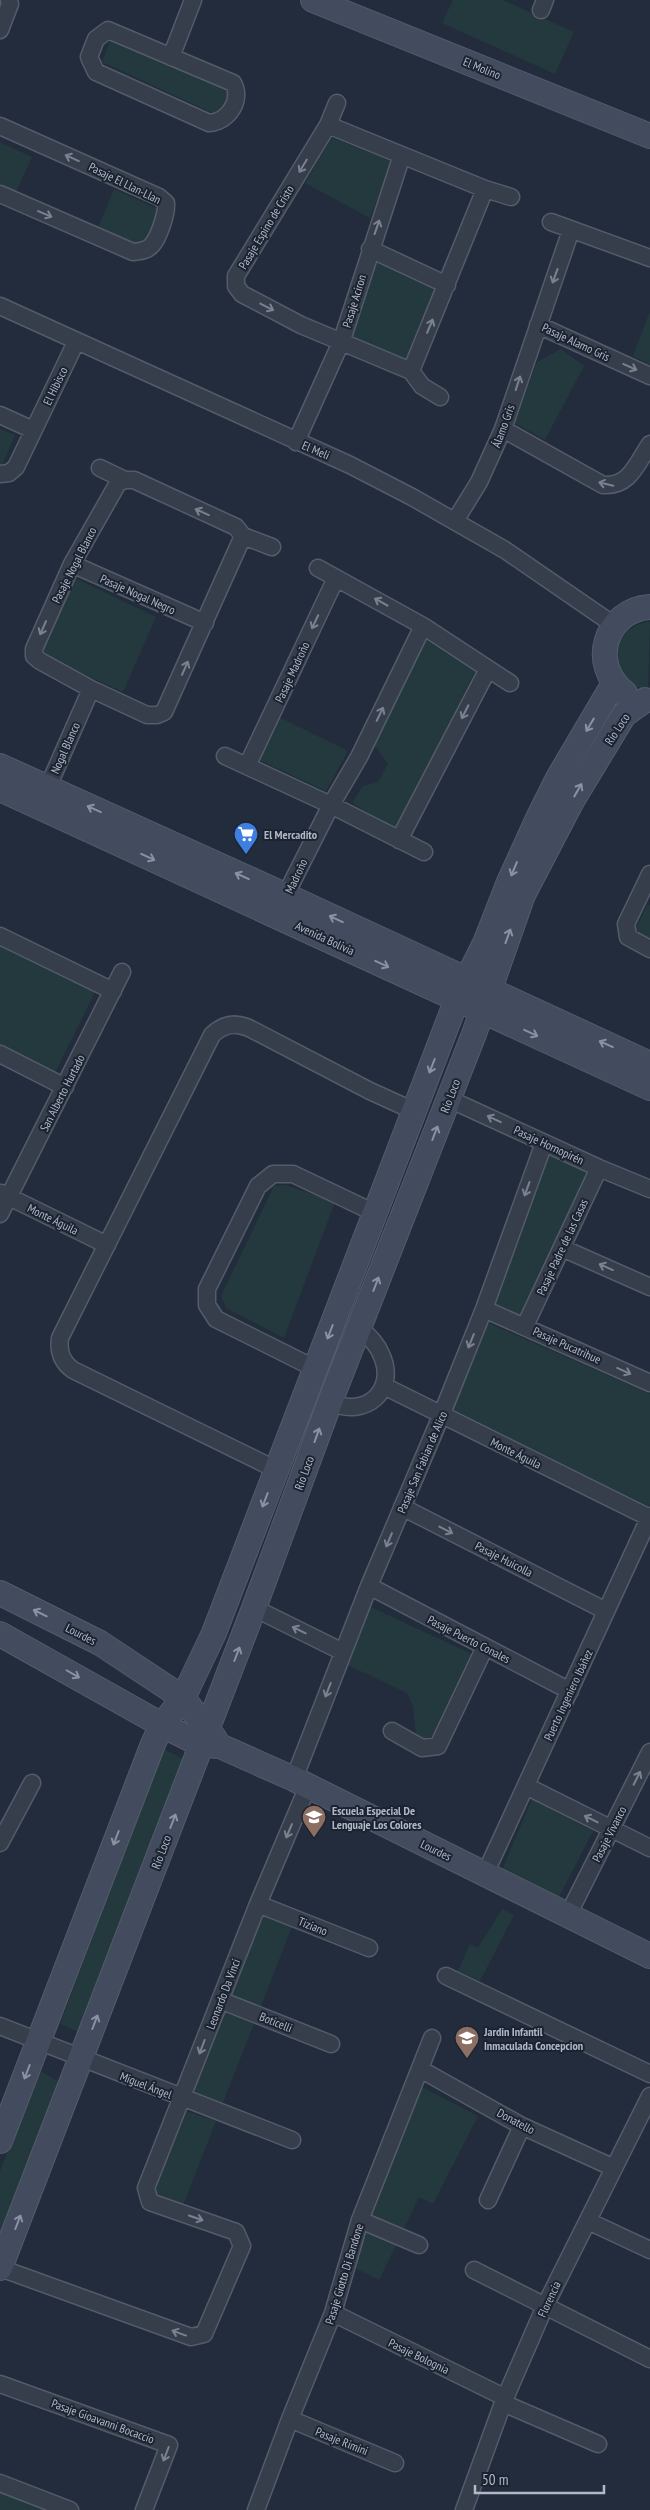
<svg xmlns="http://www.w3.org/2000/svg" width="650" height="2510" font-family="'PT Sans Narrow',sans-serif">
	<style>
		.green { fill: #24393d }
		.lines { fill: none; stroke-linecap: round; stroke-linejoin: round }
		.street-casing { stroke: #545b6a; stroke-width: 19 }
		.secondary-casing { stroke: #545b6a; stroke-width: 26 }
		.street { stroke: #363e4c; stroke-width: 16 }
		.secondary { stroke: #434c5f; stroke-width: 24 }
		.oneway { stroke: #7a8190 }
		.oneway2 { stroke: #8a92a3 }
		.labels { text-anchor: middle; dominant-baseline: central; stroke-width: 4; stroke-linejoin: round; paint-order: stroke }
		.street-label { font-size: 12px; fill: #b1b8c8; stroke: #1b2331 }
		.poi-label { font-size: 12px; font-weight: bold; fill: #b1b8c8; stroke: #1b2331; text-anchor: start }
	</style>
	<rect width="100%" height="100%" fill="#222c3c"/>
	<path class="green" d="M453 0H503L574 32 555 74 442 23Z
		M110 41 231 91 219 116 102 62Z
		M332 138 392 161 370 218 305 183Z
		M0 142 32 157 16 192 0 184Z
		M114 189 162 211 142 248 98 228Z
		M377 258 442 287 413 364 349 336Z
		M650 311V365L633 356Z
		M561 349 584 366 545 440 515 423 537 362Z
		M0 429 15 435 2 466 0 465Z
		M75 578 156 617 123 692 41 655Z
		M645 622H650L648 690C608 682 604 635 645 622Z
		M425 640 475 671 397 830 352 803 363 786 378 782 388 764 373 743Z
		M279 717 348 751 326 791 257 759Z
		M648 904 650 906V945L632 936Z
		M0 944 96 990 54 1075 0 1048Z
		M545 1153 591 1174 524 1319 493 1304Z
		M286 1185 335 1202 284 1338 226 1308 221 1296 274 1186Z
		M484 1321 650 1394V1504L648 1509 450 1415Z
		M362 1603 474 1655 429 1742 416 1734 413 1706 407 1693 341 1662Z
		M163 1749 186 1760 83 2034 60 2024Z
		M532 1799 593 1831 559 1897 502 1870Z
		M502 1909 514 1915 480 1981 458 1971 470 1944 478 1948Z
		M263 1913 293 1924 261 2006 231 1995Z
		M224 2011 255 2021 222 2105 192 2093Z
		M39 2070 61 2083 0 2242V2171Z
		M418 2085 478 2116 433 2204 419 2197 402 2233 369 2216Z
		M185 2111 216 2121 182 2208 151 2199Z
		M366 2228 397 2243 379 2280 353 2267Z
		M0 2489 55 2510H0Z"/>
	<g class="lines">
		<defs>
			<path id="street" d="M541 10 545 0
				M0 30 10 4 9 0
				M108 30 233 83C243 100 228 122 209 123L96 72 89 57 96 39Z
				M171 57 193 0
				M337 103 328 125 236 276V286L242 294 301 325 411 371 422 386 440 397
				M328 125 485 189 511 197
				M0 126 159 197 166 203C167 213 159 237 152 245 147 251 140 251 133 252L0 194
				M551 222 650 258
				M370 249 447 285
				M0 306 350 465 412 497 505 550 614 625
				M538 325 650 376
				M411 371 485 189
				M0 415 33 430
				M503 429 603 485C630 487 637 463 650 444
				M296 442 342 340 402 155
				M100 468 125 480H134L236 527 243 536 272 547
				M0 474 9 473 16 467 76 342
				M125 480 118 483 72 564 34 649V656L40 661 91 689 147 715H157L164 712 243 536
				M455 521 479 482 503 429 571 230
				M72 564 205 623
				M318 568 423 626 510 683
				M225 756 331 805 424 852
				M247 766 336 578
				M44 796 91 689
				M399 840 488 669
				M650 874 626 924 628 937 650 949
				M281 904 331 805 359 757 423 626
				M0 936 113 991
				M0 1054 65 1087
				M449 1099 599 1168 650 1189
				M1 1193 107 1245
				M0 1214 122 972
				M562 1248 650 1287
				M484 1309 650 1383
				M525 1326 599 1168
				M316 1369 216 1319 207 1305V1289L258 1186 273 1174H293L375 1213
				M384 1386 650 1518
				M330 1402C366 1419 398 1390 381 1354 377 1343 367 1335 359 1327
				M277 1470 73 1370C62 1362 58 1352 60 1338L212 1035C223 1024 235 1022 249 1028L370 1091 414 1111
				M402 1507 606 1611
				M369 1586 570 1691
				M254 1608 343 1652
				M392 1731 422 1748 438 1746 485 1647
				M294 1779 369 1586 441 1416 484 1309 544 1143
				M526 1786 650 1848
				M0 1843 32 1783
				M485 1874 650 1516
				M258 1904 369 1948
				M568 1915 650 1752
				M446 1976 650 2074
				M220 2000 331 2044
				M0 2026 292 2140
				M420 2069 522 2126 614 2168
				M488 2200 522 2126
				M360 2220 419 2245
				M588 2221 650 2250
				M0 2268 191 2337 204 2334 242 2246 236 2232 150 2202 146 2188 258 1904 308 1786
				M474 2270 650 2359
				M333 2313 506 2398
				M0 2384 169 2445 144 2510
				M503 2403 598 2444
				M290 2419 395 2463
				M0 2483 70 2510
				M256 2510 290 2419 333 2313 360 2220 432 2038
				M464 2510 503 2403 545 2306 650 2096"/>
			<path id="secondary" d="M313 0 650 136
				M625 693C588 665 605 610 650 607
				M0 766 287 896 650 1064
				M0 789 650 1088
				M0 1593 100 1643 183 1698 215 1739
				M0 1634 162 1725 202 1745 220 1746 294 1779 650 1956
				M0 2141 153 1744 162 1725 183 1698 214 1633 457 999 485 943 509 882 540 814 558 778 614 683
				M0 2268 254 1608 330 1402 474 1034 523 895 572 801 624 715 645 700"/>
		</defs>
		<use href="#street" class="street-casing"/>
		<use href="#secondary" class="secondary-casing"/>
		<use href="#street" class="street"/>
		<use href="#secondary" class="secondary"/>
	</g>
	<defs><path id="oneway-shaft" d="M-6 0H5M1.5-3L5.5 0L1.5 3" fill="none" stroke-width="1.6" stroke-linecap="round" stroke-linejoin="round" transform="scale(1.25)"/></defs>
	<g class="oneway">
		<use href="#oneway-shaft" transform="translate(72 158) rotate(-156)"/>
		<use href="#oneway-shaft" transform="translate(303 166) rotate(121)"/>
		<use href="#oneway-shaft" transform="translate(45 214) rotate(23)"/>
		<use href="#oneway-shaft" transform="translate(377 227) rotate(-71)"/>
		<use href="#oneway-shaft" transform="translate(555 276) rotate(110)"/>
		<use href="#oneway-shaft" transform="translate(267 307) rotate(27)"/>
		<use href="#oneway-shaft" transform="translate(430 326) rotate(-67)"/>
		<use href="#oneway-shaft" transform="translate(630 367) rotate(24)"/>
		<use href="#oneway-shaft" transform="translate(518 383) rotate(-72)"/>
		<use href="#oneway-shaft" transform="translate(606 484) rotate(-167)"/>
		<use href="#oneway-shaft" transform="translate(202 512) rotate(-156)"/>
		<use href="#oneway-shaft" transform="translate(381 602) rotate(-151)"/>
		<use href="#oneway-shaft" transform="translate(315 622) rotate(115)"/>
		<use href="#oneway-shaft" transform="translate(43 628) rotate(114)"/>
		<use href="#oneway-shaft" transform="translate(185 668) rotate(-66)"/>
		<use href="#oneway-shaft" transform="translate(465 712) rotate(117)"/>
		<use href="#oneway-shaft" transform="translate(380 714) rotate(-64)"/>
		<use href="#oneway-shaft" transform="translate(494 1119) rotate(-155)"/>
		<use href="#oneway-shaft" transform="translate(527 1189) rotate(110)"/>
		<use href="#oneway-shaft" transform="translate(606 1267) rotate(-156)"/>
		<use href="#oneway-shaft" transform="translate(471 1341) rotate(112)"/>
		<use href="#oneway-shaft" transform="translate(624 1371) rotate(24)"/>
		<use href="#oneway-shaft" transform="translate(446 1530) rotate(27)"/>
		<use href="#oneway-shaft" transform="translate(389 1540) rotate(113)"/>
		<use href="#oneway-shaft" transform="translate(299 1630) rotate(-154)"/>
		<use href="#oneway-shaft" transform="translate(328 1690) rotate(111)"/>
		<use href="#oneway-shaft" transform="translate(637 1778) rotate(-63)"/>
		<use href="#oneway-shaft" transform="translate(591 1819) rotate(-153)"/>
		<use href="#oneway-shaft" transform="translate(289 1831) rotate(113)"/>
		<use href="#oneway-shaft" transform="translate(202 2047) rotate(111)"/>
		<use href="#oneway-shaft" transform="translate(196 2218) rotate(19)"/>
		<use href="#oneway-shaft" transform="translate(179 2333) rotate(-160)"/>
		<use href="#oneway-shaft" transform="translate(166 2454) rotate(111)"/>
	</g>
	<g class="oneway2">
		<use href="#oneway-shaft" transform="translate(590 725) rotate(121)"/>
		<use href="#oneway-shaft" transform="translate(578 790) rotate(-60)"/>
		<use href="#oneway-shaft" transform="translate(94 809) rotate(-156)"/>
		<use href="#oneway-shaft" transform="translate(148 857) rotate(25)"/>
		<use href="#oneway-shaft" transform="translate(514 869) rotate(113)"/>
		<use href="#oneway-shaft" transform="translate(242 876) rotate(-156)"/>
		<use href="#oneway-shaft" transform="translate(336 919) rotate(-155)"/>
		<use href="#oneway-shaft" transform="translate(508 936) rotate(-70)"/>
		<use href="#oneway-shaft" transform="translate(382 964) rotate(25)"/>
		<use href="#oneway-shaft" transform="translate(531 1033) rotate(25)"/>
		<use href="#oneway-shaft" transform="translate(606 1044) rotate(-156)"/>
		<use href="#oneway-shaft" transform="translate(432 1066) rotate(111)"/>
		<use href="#oneway-shaft" transform="translate(435 1133) rotate(-69)"/>
		<use href="#oneway-shaft" transform="translate(376 1284) rotate(-69)"/>
		<use href="#oneway-shaft" transform="translate(330 1332) rotate(111)"/>
		<use href="#oneway-shaft" transform="translate(317 1435) rotate(-70)"/>
		<use href="#oneway-shaft" transform="translate(265 1500) rotate(111)"/>
		<use href="#oneway-shaft" transform="translate(40 1613) rotate(-154)"/>
		<use href="#oneway-shaft" transform="translate(237 1654) rotate(-69)"/>
		<use href="#oneway-shaft" transform="translate(73 1674) rotate(30)"/>
		<use href="#oneway-shaft" transform="translate(173 1821) rotate(-69)"/>
		<use href="#oneway-shaft" transform="translate(116 1838) rotate(111)"/>
		<use href="#oneway-shaft" transform="translate(95 2022) rotate(-69)"/>
		<use href="#oneway-shaft" transform="translate(27 2072) rotate(111)"/>
		<use href="#oneway-shaft" transform="translate(18 2222) rotate(-69)"/>
	</g>
	<defs>
		<symbol id="supermarket-pin" viewBox="-11 -11 22 30"><path d="M0 17L-7.5 6A9.5 9.5 0 1 1 7.5 6Z" fill="#3f7fe0" stroke="#1b2331"/><path d="M-6-5.5h2.5l.6 2H6L4.5 2H-2.5L-4.4-4H-6ZM-1.5 3.2a1.3 1.3 0 1 0 .1 0ZM3 3.2a1.3 1.3 0 1 0 .1 0Z" fill="#fff"/></symbol>
		<symbol id="school-pin" viewBox="-11 -11 22 30"><path d="M0 17L-7.5 6A9.5 9.5 0 1 1 7.5 6Z" fill="#8d6e63" stroke="#1b2331"/><path d="M0-5L7-2L0 1L-7-2ZM-4 1L0 2.5L4 1V4Q0 6-4 4Z" fill="#fff"/></symbol>
	</defs>
	<g fill-rule="evenodd">
		<use href="#supermarket-pin" x="232" y="820" width="28" height="38"/>
		<use href="#school-pin" x="300" y="1803" width="28" height="38"/>
		<use href="#school-pin" x="453" y="2024" width="28" height="38"/>
	</g>
	<g class="labels">
		<g class="street-label">
			<text transform="translate(482 68) rotate(22)">El Molino</text>
			<text transform="translate(125 183) rotate(26)">Pasaje El Llan-Llan</text>
			<text transform="translate(266 227) rotate(-59)">Pasaje Espino de Cristo</text>
			<text transform="translate(354 301) rotate(-73)">Pasaje Aciron</text>
			<text transform="translate(576 342) rotate(25)">Pasaje Alamo Gris</text>
			<text transform="translate(55 386) rotate(-64)">El Hibisco</text>
			<text transform="translate(503 426) rotate(-70)">Álamo Gris</text>
			<text transform="translate(316 450) rotate(23)">El Meli</text>
			<text transform="translate(74 565) rotate(-63)">Pasaje Nogal Blanco</text>
			<text transform="translate(138 594) rotate(24)">Pasaje Nogal Negro</text>
			<text transform="translate(292 672) rotate(-65)">Pasaje Madroño</text>
			<text transform="translate(617 729) rotate(-57)">Río Loco</text>
			<text transform="translate(65 748) rotate(-66)">Nogal Blanco</text>
			<text transform="translate(296 876) rotate(-65)">Madroño</text>
			<text transform="translate(325 938) rotate(25)">Avenida Bolivia</text>
			<text transform="translate(62 1093) rotate(-63)">San Alberto Hurtado</text>
			<text transform="translate(450 1096) rotate(-69)">Río Loco</text>
			<text transform="translate(549 1145) rotate(25)">Pasaje Hornopirén</text>
			<text transform="translate(53 1219) rotate(26)">Monte Águila</text>
			<text transform="translate(562 1247) rotate(-65)">Pasaje Padre de las Casas</text>
			<text transform="translate(567 1345) rotate(24)">Pasaje Pucatrihue</text>
			<text transform="translate(516 1453) rotate(26)">Monte Águila</text>
			<text transform="translate(422 1462) rotate(-67)">Pasaje San Fabian de Alico</text>
			<text transform="translate(304 1473) rotate(-70)">Río Loco</text>
			<text transform="translate(504 1559) rotate(27)">Pasaje Huicolla</text>
			<text transform="translate(81 1634) rotate(27)">Lourdes</text>
			<text transform="translate(469 1639) rotate(27)">Pasaje Puerto Conales</text>
			<text transform="translate(568 1695) rotate(-65)">Puerto Ingeniero Ibáñez</text>
			<text transform="translate(609 1834) rotate(-63)">Pasaje Vivanco</text>
			<text transform="translate(436 1850) rotate(26)">Lourdes</text>
			<text transform="translate(161 1852) rotate(-69)">Río Loco</text>
			<text transform="translate(313 1926) rotate(22)">Tiziano</text>
			<text transform="translate(223 1994) rotate(-69)">Leonardo Da Vinci</text>
			<text transform="translate(276 2022) rotate(22)">Boticelli</text>
			<text transform="translate(146 2085) rotate(21)">Miguel Ángel</text>
			<text transform="translate(516 2121) rotate(28)">Donatello</text>
			<text transform="translate(344 2274) rotate(-73)">Pasaje Giotto Di Bandone</text>
			<text transform="translate(549 2299) rotate(-65)">Florencia</text>
			<text transform="translate(419 2356) rotate(26)">Pasaje Bolognia</text>
			<text transform="translate(103 2421) rotate(20)">Pasaje Gioavanni Bocaccio</text>
			<text transform="translate(342 2441) rotate(22)">Pasaje Rimini</text>
		</g>
		<g class="poi-label">
			<text x="264" y="834">El Mercadito</text>
			<text x="332" y="1810">Escuela Especial De<tspan x="332" dy="14">Lenguaje Los Colores</tspan></text>
			<text x="484" y="2031">Jardin Infantil<tspan x="484" dy="14">Inmaculada Concepcion</tspan></text>
		</g>
	</g>
	<path d="M475 2485v8h129v-8" fill="none" stroke="#b1b8c8" stroke-width="2.5"/>
	<text x="482" y="2485" font-size="15" fill="#b1b8c8" stroke="#1b2331" stroke-width="4" paint-order="stroke">50 m</text>
</svg>
